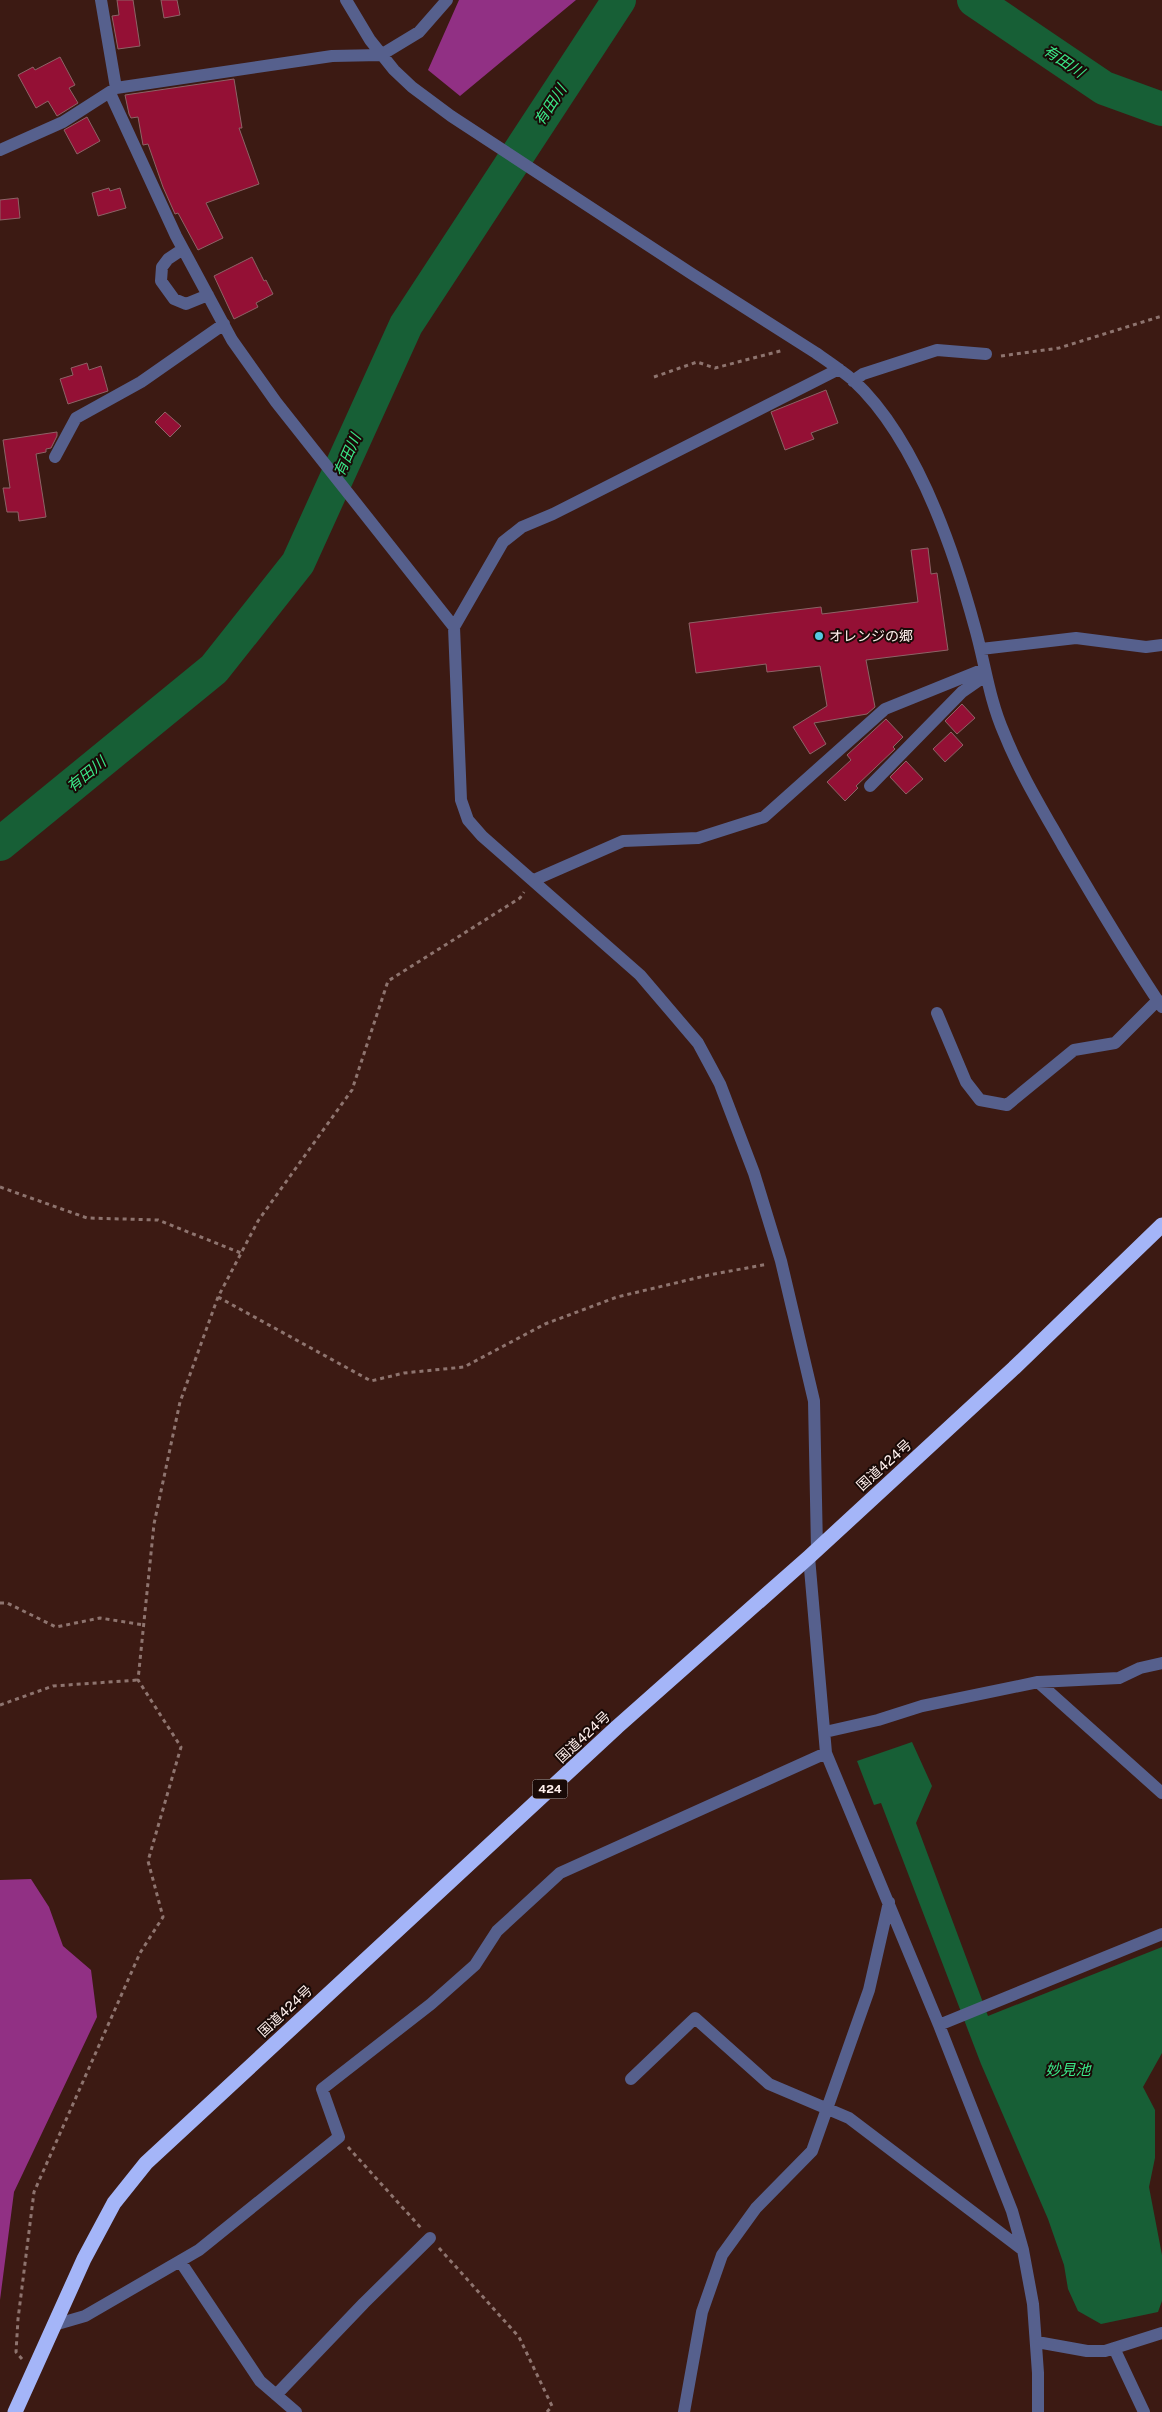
<svg xmlns="http://www.w3.org/2000/svg" width="1162" height="2412" font-family="'Public Sans','Noto Sans JP',sans-serif">
	<style>
		.forest { fill: #913084 }
		.water { fill: #175f36 }
		.lines { fill: none; stroke-linecap: round; stroke-linejoin: round }
		.river { stroke: #175f36; stroke-width: 34 }
		.building { fill: #941035; stroke: #8d6366 }
		.path { stroke: #8e746f; stroke-width: 3; stroke-dasharray: 4 4; stroke-linecap: butt }
		.minor { stroke: #56608d; stroke-width: 12 }
		.highway { stroke: #a4b5f8; stroke-width: 15 }
		.poi-dot { fill: #56c9e1; stroke: #190a07; stroke-width: 2 }
		.labels { text-anchor: middle; dominant-baseline: central; stroke-width: 4; stroke-linejoin: round; paint-order: stroke }
		.shield { fill: #190a07; stroke: #baaba8; stroke-width: 1 }
		.shield-label { font-size: 12px; font-weight: bold; fill: #fff0ed }
		.poi-label { font-size: 14px; fill: #fff0ed; stroke: #190a07; text-anchor: start }
		.street-label { font-size: 14px; fill: #fff0ed; stroke: #190a07 }
		.water-label { font-size: 15px; font-style: italic; fill: #3ae888; stroke: #190a07 }
	</style>
	<rect width="100%" height="100%" fill="#3c1a13"/>
	<path class="forest" d="M459 0H576L460 96 428 70Z
		M31 1879 49 1907 63 1946 91 1970 97 2017 14 2192 0 2300V1880Z"/>
	<path class="water" d="M912 1742 932 1786 916 1823 988 2016 1162 1947V2053L1143 2087 1155 2110V2158L1149 2187 1162 2255V2301L1158 2312 1101 2324 1078 2311 1068 2289 1064 2265 1048 2219 981 2064 881 1803 874 1805 857 1761Z"/>
	<g class="lines">
		<path class="river" d="M974 0 1104 88 1162 109
			M0 844 214 669 298 563 406 325 619 0"/>
	</g>
	<path class="building" d="M117 0H133L140 46 118 49 112 16 119 15Z
		M161 0H177L180 15 164 18Z
		M60 57 75 85 69 88 78 103 57 116 48 101 36 108 18 75 33 67 35 70Z
		M234 79 242 128H239L259 184 206 203 223 238 198 250 178 213 175 214 163 187 148 144 143 145 138 117 131 118 129 114 125 95Z
		M87 117 100 141 77 154 64 130Z
		M109 188 110 191 120 188 126 208 98 216 92 193Z
		M18 198 20 218 0 220V200Z
		M252 257 264 281 266 280 273 294 256 303 258 307 234 319 214 276Z
		M87 363 89 370 101 366 108 391 68 404 60 379 73 375 71 368Z
		M826 390 838 423 811 433 814 439 785 450 771 412Z
		M165 412 181 426 170 437 155 422Z
		M57 432V436L51 448 46 449V452L36 454 46 517 19 521 18 512H7L3 488H10L3 440Z
		M928 548 931 574 937 573 948 650 866 660 875 707 867 714 814 723 826 744 810 754 793 727 827 706 820 666 767 672 766 664 696 673 689 623 821 607 822 614 918 602 911 550Z
		M962 704 975 718 957 734 945 721Z
		M886 719 903 737 893 747 895 749 856 786 858 788 845 801 827 782 851 760 847 755Z
		M951 732 963 745 945 762 933 749Z
		M906 761 923 779 906 794 890 777Z"/>
	<g class="lines">
		<path class="path" d="M1001 356 1059 348 1162 316
			M654 377 697 362 715 368 784 350
			M0 1187 87 1218 158 1220 241 1253
			M218 1297 371 1381 404 1373 464 1367 545 1324 617 1297 709 1275 768 1264
			M0 1603H7L56 1627 100 1618 144 1625
			M0 1705 53 1686 138 1680
			M348 2147 421 2228
			M439 2248 519 2337 552 2406 547 2412
			M22 2359 16 2352 18 2319 34 2192 140 1953 163 1917 148 1861 181 1747 138 1680 154 1524 180 1402 218 1297 258 1221 352 1090 388 981 520 898 524 892"/>
		<path class="minor" d="M101 0 116 88
			M346 0 370 40 394 70 412 87 451 116 692 274 816 353C829 362 841 370 853 380 916 438 953 547 975 628 985 663 989 699 1004 733 1020 773 1042 809 1063 846 1095 901 1127 955 1162 1007
			M110 93 176 236 232 340 276 402 454 627
			M0 150 63 122 116 88 332 56 381 55 419 32 447 0
			M183 249 168 259 162 267 161 281 174 299 186 304 208 295
			M853 381 863 374 937 350 986 354
			M55 457 76 418 141 382 224 324
			M981 649 1076 638 1146 647 1162 645
			M870 786 962 692 985 676
			M534 880 623 841 698 838 764 817 885 709 984 669
			M937 1013 966 1082 980 1100 1007 1105 1074 1050 1115 1043 1158 1000
			M817 1549 814 1401 781 1261 754 1173 720 1084 698 1043 640 975 482 836 468 820 461 800 454 627 503 542 522 527 553 514 839 369
			M809 1557 826 1753 939 2025 1012 2211 1023 2250 1033 2304 1038 2373V2412
			M1038 1682 1162 1793
			M825 1732 878 1720 922 1706 1038 1682 1119 1678 1140 1668 1162 1663
			M939 2025 1162 1934
			M631 2079 695 2018 769 2084 849 2118 1023 2250
			M180 2261 260 2381 296 2412
			M54 2325 85 2316 199 2250 339 2137 322 2089 431 2004 475 1965 497 1931 560 1873 826 1753
			M1037 2342 1087 2351H1105L1162 2333
			M1114 2348 1144 2412
			M276 2395 364 2303 430 2238
			M684 2412 702 2312 722 2255 756 2208 812 2151 869 1990 889 1902"/>
		<path class="highway" d="M15 2412 84 2259 114 2203 146 2163 617 1727 809 1557 1014 1368 1162 1225"/>
	</g>
	<circle class="poi-dot" cx="819" cy="636" r="5"/>
	<g class="labels">
		<rect class="shield" x="532.5" y="1779.5" width="35" height="19" rx="4"/>
		<g class="shield-label">
			<text x="550" y="1789">424</text>
		</g>
		<g class="poi-label">
			<text x="829" y="636">オレンジの郷</text>
		</g>
		<g class="street-label">
			<text transform="translate(884 1465) rotate(-42)">国道424号</text>
			<text transform="translate(583 1737) rotate(-43)">国道424号</text>
			<text transform="translate(285 2011) rotate(-43)">国道424号</text>
		</g>
		<g class="water-label">
			<text transform="translate(1064 61) rotate(34)">有田川</text>
			<text transform="translate(550 105) rotate(-57)">有田川</text>
			<text transform="translate(347 455) rotate(-66)">有田川</text>
			<text transform="translate(86 774) rotate(-39)">有田川</text>
			<text x="1068" y="2069">妙見池</text>
		</g>
	</g>
</svg>
